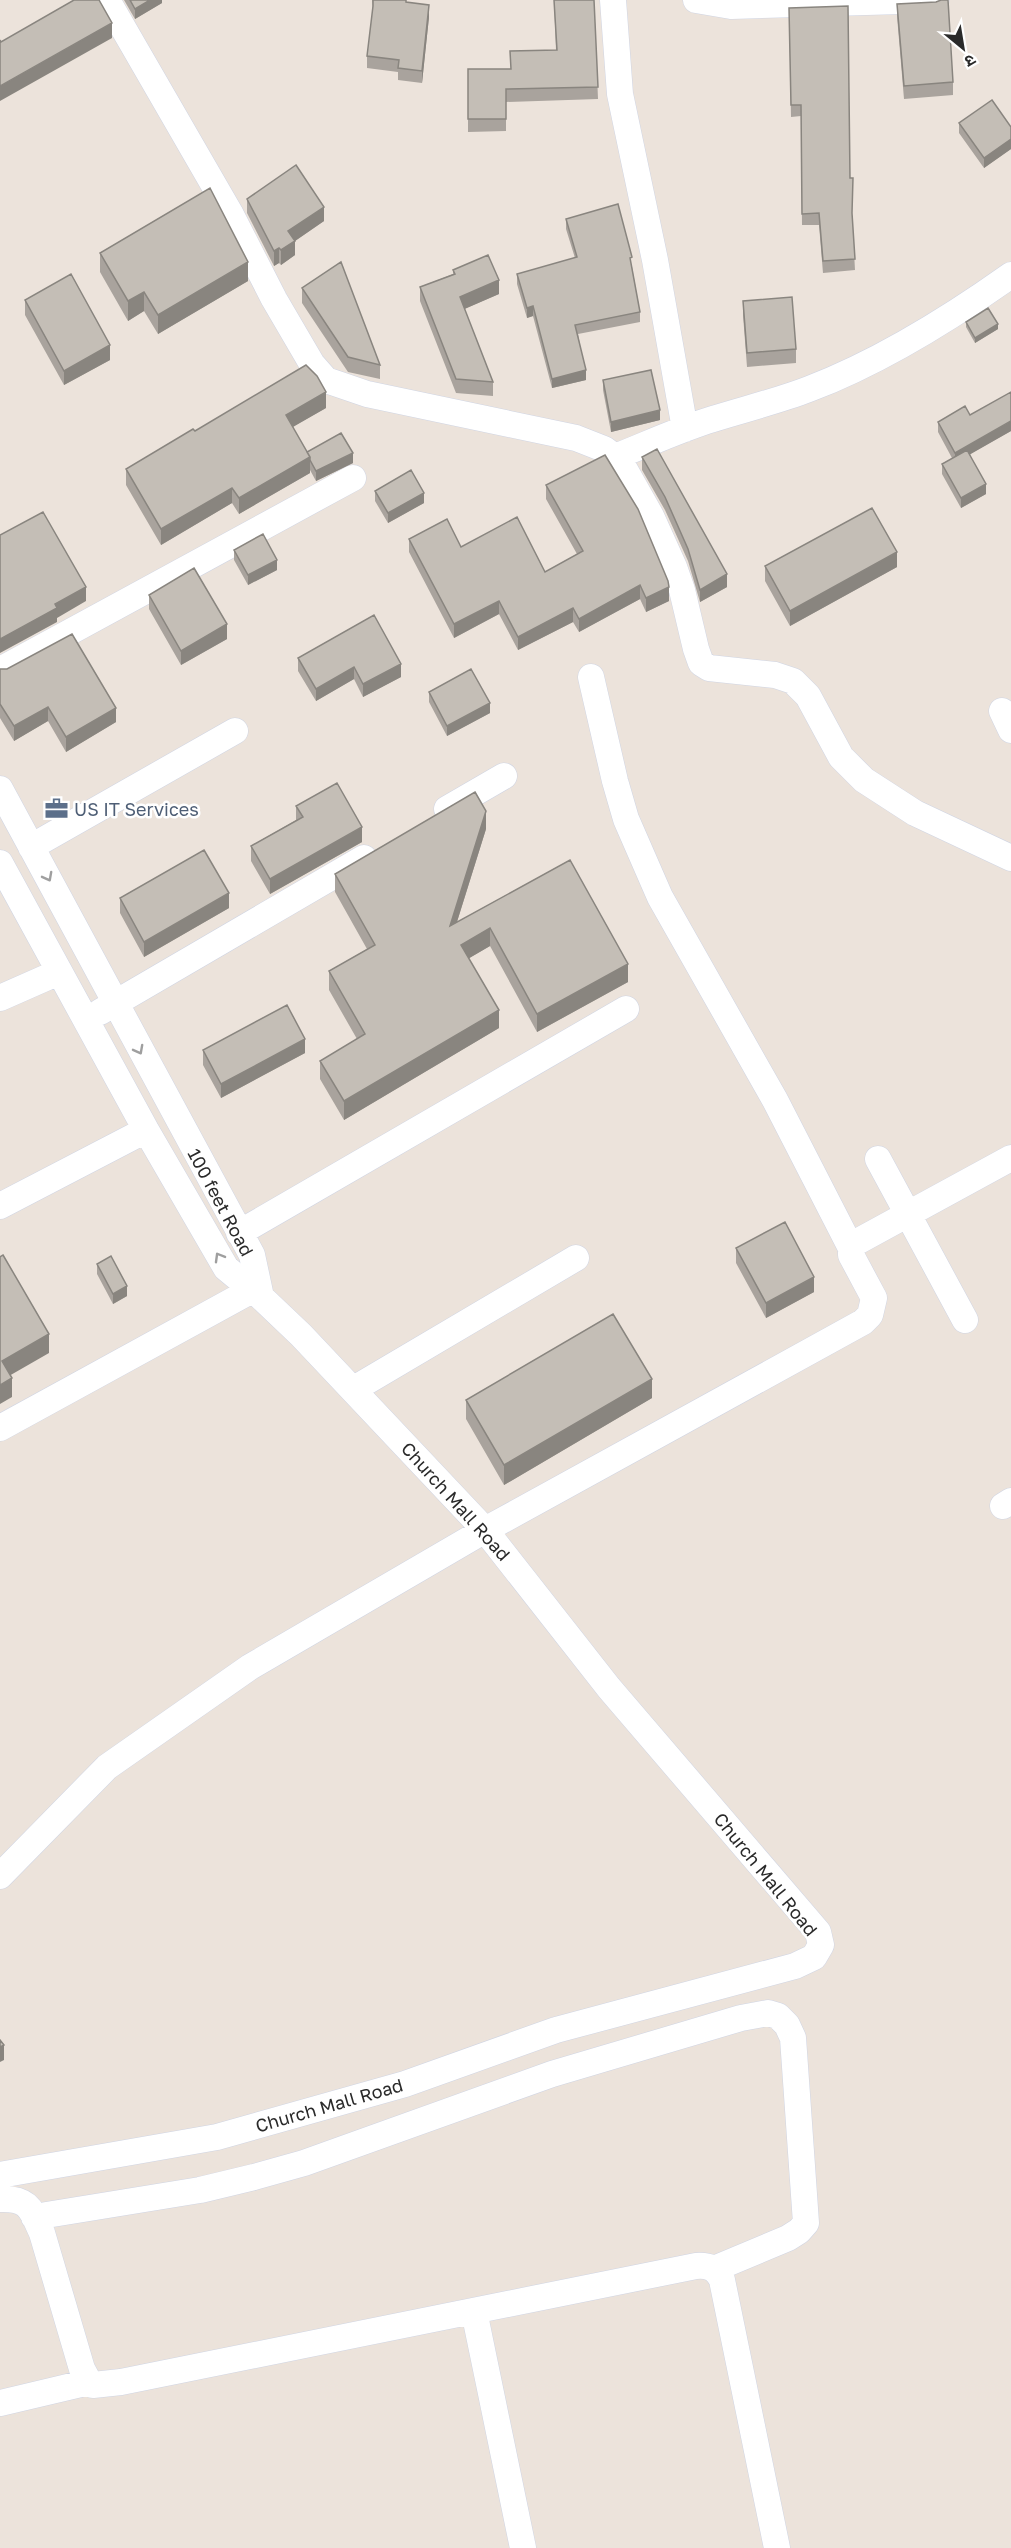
<svg xmlns="http://www.w3.org/2000/svg" width="1011" height="2548" font-family="'Golos Text','Noto Sans Devanagari',sans-serif">
	<style>
		.lines { fill: none; stroke-linecap: round; stroke-linejoin: round }
		.minor-casing { stroke: #d0d5e3; stroke-width: 27 }
		.minor { stroke: #fff; stroke-width: 26 }
		.wall { fill: #a9a39d }
		.shaded-wall { fill: #89857f }
		.building { fill: #c4beb6; stroke: #89857f; stroke-width: 1.5 }
		.oneway { stroke: #9f9f9f }
		.labels { text-anchor: middle; dominant-baseline: central; stroke-width: 5; stroke-linejoin: round; paint-order: stroke }
		.service-label { font-size: 18px; fill: #4e5e75; stroke: #fff; text-anchor: start }
		.street-label { font-size: 18px; fill: #2a2a2a; stroke: #fff }
	</style>
	<rect width="100%" height="100%" fill="#ece3db"/>
	<g class="lines">
		<defs>
			<path id="minor" d="M107 0 230 213 274 299 312 364 326 380 367 394 576 438 604 449 615 457 624 468 651 516 674 567 682 590 696 649 701 663 709 668 775 675 793 681 808 696 841 757 864 780 915 813 1011 858
				M613 0 620 94 655 260 685 429
				M696 0 731 6 936 0
				M615 457C648 444 680 429 713 419 745 409 778 401 809 389 880 362 949 319 1011 275
				M0 670 353 478
				M591 677 615 781 626 819 660 897 775 1100 851 1248
				M1002 711 1011 730
				M0 789 252 1255 261 1297
				M447 809 504 776
				M31 847 235 731
				M0 863 146 1130 226 1268 261 1297 301 1335 485 1530 609 1688 818 1932 821 1945 814 1957 795 1966 556 2030 405 2084 217 2137 0 2175
				M0 998 59 972
				M100 1012 364 858
				M878 1159 965 1320
				M0 1206 146 1130
				M239 1233 626 1009
				M354 1389 576 1258
				M0 1428 252 1290
				M1003 1506 1011 1501
				M0 1876 107 1767 250 1667 485 1530 863 1322 870 1315 874 1298 851 1255V1248L855 1243 1011 1158
				M0 2199C29 2198 31 2209 42 2233L82 2369 89 2382 93 2385 121 2382 696 2266C709 2265 716 2268 722 2280L777 2548
				M34 2217 200 2190 254 2177 304 2163 552 2074 741 2018 768 2013 778 2016 787 2025 793 2038 806 2223 799 2231 788 2238 714 2269
				M474 2311 523 2548
				M0 2403 89 2382"/>
		</defs>
		<use href="#minor" class="minor-casing"/>
		<use href="#minor" class="minor"/>
	</g>
	<path class="wall" d="M124 0H162V3L135 19Z
		M372 0H406V2L429 17 422 83 398 80V72L367 68V56L373 10Z
		M554 0H594L598 99 506 102V131L468 132V69H511L556 50Z
		M897 4 953 82V95L904 99 897 16Z
		M789 8 850 178 855 270 823 273 819 225H802L801 116 791 117Z
		M959 123 1011 127V149L984 168 959 133Z
		M247 199 324 221 295 241V255L281 265 279 263 274 266 247 213Z
		M566 219 632 267 640 312V322L578 334 586 380 552 388 533 316 527 318 517 284V274L575 258 566 229Z
		M100 253 248 281 158 334 144 311 128 321 100 272Z
		M453 270 499 294 464 309 493 382V396L456 393 420 301V287L453 274Z
		M302 288 380 365V379L348 372 302 303Z
		M25 300 110 360 64 385 25 315Z
		M743 301 796 349V363L747 367 743 315Z
		M966 322 998 329 975 343 966 327Z
		M603 380 660 420 611 432 603 390Z
		M326 408 292 427 307 452 353 463 316 481 310 470V473L239 514 232 503 161 545 126 485V469L195 431Z
		M970 415 1011 431 970 454 986 494 961 508 942 474V464L952 458 938 432V422Z
		M642 457 727 587 700 602 688 561 665 510 642 470Z
		M546 485 669 601 646 612 640 599 579 632 573 622 518 650 499 614 454 638 409 552V539L461 547 545 572 577 554 546 499Z
		M375 491 424 503 388 523 375 501Z
		M234 550 277 570 248 585 234 560Z
		M765 566 897 567 790 626 765 581Z
		M149 595 227 639 181 665 149 609Z
		M374 615 401 677 363 697 354 679 316 701 298 671V658Z
		M0 669 116 722 66 752 48 721 14 741 0 718Z
		M429 692 490 713 447 736 429 702Z
		M296 806 362 842 270 894 251 861V846L296 820Z
		M486 829 457 922 570 860 628 982 537 1032 490 946 469 958 499 1028 344 1120 320 1079V1061L357 1039 329 990V971L367 949 335 892V874Z
		M120 898 229 908 144 957 120 913Z
		M203 1050 305 1053 221 1098 203 1065Z
		M736 1248 814 1292 766 1318 736 1263Z
		M97 1264 127 1296 113 1304 97 1274Z
		M652 1398 504 1485 466 1419V1400Z"/>
	<path class="shaded-wall" d="M150 0H162V3L135 19V9Z
		M429 5V17L422 83V71Z
		M112 23V38L0 101V86Z
		M1011 139V149L984 168V158Z
		M324 207V221L295 241V255L281 265V250L288 231Z
		M279 248V263L274 266V251Z
		M248 262V281L158 334V315Z
		M499 280V294L460 311V297Z
		M144 292V311L128 321V301Z
		M533 306V316L527 318V308Z
		M998 324V329L975 343V338Z
		M110 345V360L64 385V371Z
		M586 370V380L552 388V379Z
		M326 392V408L286 431V415Z
		M660 410V420L611 432V422Z
		M1011 421V431L955 463V453Z
		M353 453V463L316 481V471Z
		M310 457V473L239 514V498Z
		M986 484V494L961 508V498Z
		M232 488V503L161 545V529Z
		M424 493V503L388 523V513Z
		M897 552V567L790 626V611Z
		M277 560V570L248 585V575Z
		M727 574V587L700 602V590Z
		M640 585V599L579 632V619Z
		M86 587V601L57 618V622L0 653V639L55 604Z
		M669 587V601L646 612V598Z
		M499 601V614L454 638V624Z
		M573 608V622L518 650V637Z
		M227 624V639L181 665V651Z
		M401 664V677L363 697V684Z
		M354 667V679L316 701V689Z
		M490 703V713L447 736V726Z
		M48 707V721L14 741V726Z
		M116 708V722L66 752V737Z
		M486 811V829L450 944V926Z
		M362 827V842L270 894V879Z
		M229 893V908L144 957V942Z
		M490 928V946L461 963V945Z
		M628 964V982L537 1032V1014Z
		M499 1010V1028L344 1120V1101Z
		M305 1039V1053L221 1098V1084Z
		M814 1277V1292L766 1318V1303Z
		M127 1286V1296L113 1304V1294Z
		M49 1334V1353L2 1380V1361Z
		M12 1378V1397L0 1404V1385Z
		M652 1379V1398L504 1485V1465Z
		M4 2045V2060L0 2062V2047Z"/>
	<path class="building" d="M74 0H99L112 23 0 86V40L1 42Z
		M130 0H150L135 9Z
		M373 0H406V2L429 5 422 71 398 68 399 60 367 56 373 6Z
		M554 0H594L598 87 506 89V119H468V69H511L510 51 557 50Z
		M941 0H948L953 82 904 86 897 4 936 2Z
		M848 6 850 178H853L852 213 855 259 823 261 819 213 802 214 801 105H791L789 8Z
		M992 100 1011 127V139L984 158 959 123Z
		M296 165 324 207 288 231 295 241 281 250 279 248 274 251 247 199Z
		M210 188 248 262 158 315 144 292 128 301 100 253Z
		M618 204 632 257 630 258 640 312 575 325 586 370 552 379 533 306 527 308 517 274 577 257 566 219Z
		M488 255 499 280 460 297 493 382 456 379 420 287 455 274 453 270Z
		M341 262 380 365 348 357 302 288Z
		M71 274 110 345 64 371 25 300Z
		M792 297 796 349 747 353 743 301Z
		M988 308 998 324 975 338 966 322Z
		M306 365 317 376 326 392 286 415 310 457 239 498 232 488 161 529 126 469 193 429 195 431Z
		M651 370 660 410 611 422 603 380Z
		M1011 392V421L955 453 938 422 965 406 970 415Z
		M341 433 353 453 316 471 310 460V457L307 452Z
		M657 449 727 574 700 590 688 549 665 497 642 457Z
		M967 450 986 484 961 498 942 464Z
		M605 455 638 509 668 581 669 587 646 598 640 585 579 619 573 608 518 637 499 601 454 624 409 539 447 519 461 547 517 517 545 572 583 551 546 485Z
		M411 470 424 493 388 513 375 491Z
		M872 508 897 552 790 611 765 566Z
		M43 512 86 587 55 604 57 608 0 639V535Z
		M263 534 277 560 248 575 234 550Z
		M194 568 227 624 181 651 149 595Z
		M374 615 401 664 363 684 354 667 316 689 298 658Z
		M72 634 116 708 66 737 48 707 14 726 0 704V669H7Z
		M471 669 490 703 447 726 429 692Z
		M337 783 362 827 270 879 251 846 303 817 296 806Z
		M475 792 486 811 450 926 570 860 628 964 537 1014 490 928 461 945 499 1010 344 1101 320 1061 365 1034 329 971 375 945 335 874Z
		M204 850 229 893 144 942 120 898Z
		M287 1005 305 1039 221 1084 203 1050Z
		M785 1222 814 1277 766 1303 736 1248Z
		M3 1255 49 1334 2 1361 12 1378 0 1385V1257Z
		M111 1256 127 1286 113 1294 97 1264Z
		M613 1314 652 1379 504 1465 466 1400Z
		M0 2040 4 2045 0 2047Z"/>
	<defs><path id="oneway-chevron" d="M-2-3.5L2.5 0L-2 3.5" fill="none" stroke-width="1.6" stroke-linecap="round" stroke-linejoin="round" transform="scale(1.5)"/></defs>
	<g class="oneway">
		<use href="#oneway-chevron" transform="translate(48 877) rotate(62)"/>
		<use href="#oneway-chevron" transform="translate(139 1050) rotate(62)"/>
		<use href="#oneway-chevron" transform="translate(219 1257) rotate(-120)"/>
	</g>
	<defs>
		<symbol id="office-bare" viewBox="-9 -9 18 18"><path d="M-6-3h4V-5.5h4V-3h4V5H-6ZM-1-4.5V-3h2v-1.5ZM-6 0V1H6V0Z" fill="#5c6f8a" stroke="#fff" stroke-width="2.5" paint-order="stroke"/></symbol>
	</defs>
	<g fill-rule="evenodd">
		<use href="#office-bare" x="40" y="792" width="33" height="33"/>
	</g>
	<g class="labels">
		<g class="service-label">
			<text x="74" y="809">US IT Services</text>
		</g>
		<g class="street-label">
			<text transform="translate(221 1202) rotate(62)">100 feet Road</text>
			<text transform="translate(456 1501) rotate(48)">Church Mall Road</text>
			<text transform="translate(766 1874) rotate(51)">Church Mall Road</text>
			<text transform="translate(329 2105) rotate(-16)">Church Mall Road</text>
		</g>
	</g>
	<g transform="translate(963 48) rotate(150)" stroke="#ffffff" stroke-width="4.5" paint-order="stroke">
	<path d="M0-4.5L10 22L0 15L-10 22Z" fill="#2a2a2a"/>
	<text y="-9" font-size="16" font-weight="bold" text-anchor="middle" fill="#2a2a2a">उ</text>
	</g>
</svg>
